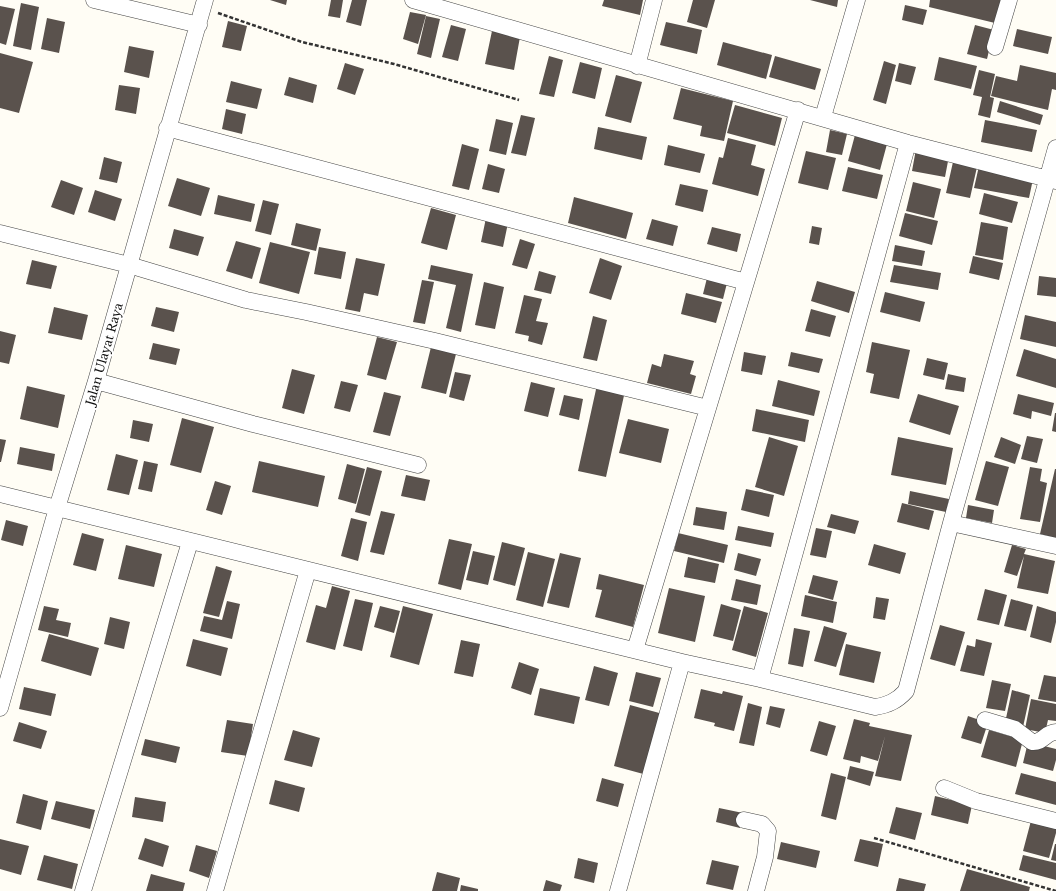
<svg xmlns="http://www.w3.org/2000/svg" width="1056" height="891" font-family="'Libre Baskerville',serif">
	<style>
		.building { fill: #5a524d }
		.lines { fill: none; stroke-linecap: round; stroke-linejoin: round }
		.minor-casing { stroke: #444; stroke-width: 17 }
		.path { stroke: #333; stroke-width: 2.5; stroke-dasharray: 4 2; stroke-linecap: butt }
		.minor { stroke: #fff; stroke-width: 16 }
		.labels { text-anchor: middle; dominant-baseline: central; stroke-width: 4; stroke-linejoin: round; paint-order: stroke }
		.street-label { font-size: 12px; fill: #111; stroke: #fff }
	</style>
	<rect width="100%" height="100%" fill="#fffdf5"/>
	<path class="building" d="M270 0H287L286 5Z
		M331 0H343L340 18 328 16Z
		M352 0H367L361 26 346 22Z
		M604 0H643L640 15 602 6Z
		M693 0H715L707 28 687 22Z
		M810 0H838L837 7Z
		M930 0H1001L995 23 929 7Z
		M21 3 39 7 31 50 13 46Z
		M905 5 927 10 923 25 902 20Z
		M0 6 15 9 6 45 0 43Z
		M410 12 426 15 418 44 403 39Z
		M426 16 440 19 431 58 417 54Z
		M47 18 65 22 59 53 41 49Z
		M228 21 247 26 241 51 222 47Z
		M666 22 702 30 697 54 660 45Z
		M451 25 466 29 458 61 442 57Z
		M975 25 994 30 987 59 967 54Z
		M1017 29 1052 37 1048 54 1013 46Z
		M492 31 520 37 514 70 485 64Z
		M723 42 772 55 766 79 717 65Z
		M129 46 154 51 149 78 124 72Z
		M0 53 33 62 19 113 0 108Z
		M549 56 563 60 554 97 539 94Z
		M775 56 821 69 815 90 769 77Z
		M939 57 977 66 971 89 934 80Z
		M884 61 896 65 886 104 873 100Z
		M580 62 602 68 595 99 572 93Z
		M345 63 364 69 355 95 337 89Z
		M899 63 916 67 911 85 895 81Z
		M1020 65 1056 73V90L1052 89 1048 110 991 96 996 76 1017 81Z
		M979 70 995 74 990 97 994 98 990 118 978 115 982 97 973 95Z
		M616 75 642 82 631 123 605 116Z
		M289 77 317 85 313 103 284 95Z
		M231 81 262 89 257 109 226 102Z
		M119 85 140 88 136 114 115 110Z
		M681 88 733 101 724 141 700 136 702 126 673 119Z
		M1000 101 1043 115 1040 125 997 112Z
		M735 105 782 118 775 146 727 133Z
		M226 109 246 114 242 134 222 129Z
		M521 115 535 118 526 156 511 153Z
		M496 119 513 123 506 155 489 151Z
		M985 120 1037 130 1032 152 981 142Z
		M598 127 647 137 642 160 594 149Z
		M830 130 847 134 842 155 826 152Z
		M855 135 887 144 880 170 848 161Z
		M728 138 756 145 751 165 765 169 758 196 712 184 719 157 723 158Z
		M462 144 479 149 469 190 452 186Z
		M668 145 705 154 700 173 664 165Z
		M916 149 949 156 945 177 912 171Z
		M806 151 836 158 828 190 798 183Z
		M104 157 122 162 117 183 99 179Z
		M953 162 977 167 970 198 946 193Z
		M488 164 505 169 499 193 482 189Z
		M979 166 1033 179 1029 198 974 188Z
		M848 167 883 175 877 199 842 191Z
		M177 178 210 188 201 216 168 206Z
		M61 180 83 188 74 215 51 207Z
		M913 182 941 189 934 218 906 211Z
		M680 184 708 190 703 212 675 205Z
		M95 190 122 199 115 221 88 212Z
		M984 193 1018 202 1012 223 979 214Z
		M218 195 255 204 251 222 214 214Z
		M574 197 633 213 626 239 568 223Z
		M263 200 279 204 271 235 255 231Z
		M431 208 456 215 447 250 421 243Z
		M905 213 938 221 932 245 899 236Z
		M486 218 508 223 503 247 481 242Z
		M652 219 678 226 673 246 646 239Z
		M981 222 1008 227 1003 260 975 255Z
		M296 223 321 229 316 251 291 245Z
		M812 226 822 228 819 245 809 243Z
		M712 227 741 234 737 252 707 244Z
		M174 229 204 237 198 256 169 248Z
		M520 239 535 244 527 269 512 265Z
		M236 241 261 248 252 279 226 271Z
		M270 242 310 252 299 294 259 283Z
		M895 245 925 251 922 266 892 261Z
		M319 247 346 252 341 279 314 274Z
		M973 256 1003 263 999 280 969 273Z
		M356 258 385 264 378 296 364 293 360 312 345 309Z
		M600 258 622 266 611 300 589 293Z
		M32 260 57 266 51 289 26 284Z
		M431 265 473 274 461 332 446 328 456 285 428 279Z
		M894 265 941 273 938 290 890 282Z
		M539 271 556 276 551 294 534 290Z
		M1039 276 1056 278V297L1037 295Z
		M707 278 727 283 723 299 703 294Z
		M422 280 434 282 425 324 413 322Z
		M817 281 855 292 849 313 811 301Z
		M484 282 504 287 495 329 475 325Z
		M885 292 925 302 920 322 880 312Z
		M686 293 722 302 716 323 681 314Z
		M524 295 542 299 536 321 548 323 542 345 528 341 529 336 515 333Z
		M54 307 88 315 82 340 48 333Z
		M156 307 179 312 174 332 151 326Z
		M811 309 836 316 830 337 805 331Z
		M1025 315 1056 322V347L1020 339Z
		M593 316 607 320 597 361 583 358Z
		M0 331 16 335 9 364 0 362Z
		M377 337 397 342 386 380 367 375Z
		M872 342 910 350 899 399 870 393 874 374 866 372Z
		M153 343 180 349 176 365 149 359Z
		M431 347 456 354 446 394 421 388Z
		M1024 349 1056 359V388L1016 376Z
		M744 352 766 356 762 375 741 371Z
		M791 352 823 359 819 373 788 366Z
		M664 354 694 361 690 374 696 376 691 394 647 383 652 364 661 367Z
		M927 358 948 363 944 380 923 375Z
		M292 369 315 375 304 414 282 408Z
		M455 372 471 375 464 401 449 397Z
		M948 374 966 378 964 392 945 389Z
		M778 380 820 391 814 416 772 406Z
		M341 381 358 385 350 412 334 408Z
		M531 382 555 388 548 417 524 411Z
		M597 385 625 391 606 477 578 471Z
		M27 386 65 395 58 428 20 419Z
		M384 392 401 396 390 436 373 432Z
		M918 394 959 406 950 435 909 422Z
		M1018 394 1054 403 1051 416 1032 411 1031 419 1013 414Z
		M564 395 583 399 579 420 559 415Z
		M756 409 809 420 805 442 752 431Z
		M1055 413H1056V432L1052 431Z
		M182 418 214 427 201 473 170 465Z
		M628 419 669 429 661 463 619 453Z
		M133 420 153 424 149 442 130 438Z
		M1027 436 1043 439 1037 463 1021 459Z
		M769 437 798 446 784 496 755 487Z
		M898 437 953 448 946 485 891 475Z
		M1001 437 1021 445 1015 464 994 457Z
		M0 439 6 440 1 462H0Z
		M20 447 55 454 52 471 17 464Z
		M116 454 138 460 129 495 107 490Z
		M144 461 158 464 152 492 138 489Z
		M259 461 325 476 318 507 252 492Z
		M986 461 1009 467 998 506 975 500Z
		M347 464 365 469 356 504 338 499Z
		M367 467 382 471 370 516 355 512Z
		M1030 467 1042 469 1040 481 1047 483 1040 522 1020 519Z
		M1055 469H1056V538L1040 534Z
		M406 475 430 480 425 501 401 496Z
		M215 481 231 486 222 515 206 510Z
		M746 489 774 495 769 517 741 510Z
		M910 491 949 499 946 512 908 504Z
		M902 503 934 511 929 530 897 522Z
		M968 505 994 510 992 523 966 518Z
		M696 507 727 512 724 530 693 525Z
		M381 511 395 514 384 555 370 552Z
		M831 514 859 521 855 534 827 527Z
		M351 518 367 522 358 561 341 556Z
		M6 520 28 526 23 546 1 540Z
		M738 526 774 533 771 547 735 540Z
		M816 528 832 531 826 558 810 555Z
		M82 533 104 539 96 571 73 565Z
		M678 533 728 545 724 563 674 551Z
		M449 539 472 544 461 590 438 584Z
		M502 542 525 548 515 586 493 580Z
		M874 544 906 553 900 574 868 565Z
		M126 545 162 554 154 587 118 579Z
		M1012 545 1026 549 1024 554 1055 561 1048 594 1017 588 1024 556 1017 576 1004 572Z
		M473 551 495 556 488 585 466 580Z
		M528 552 555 559 543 607 516 600Z
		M560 553 581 558 569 608 547 603Z
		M738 553 761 559 756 576 734 570Z
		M688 557 719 564 715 583 684 577Z
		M216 566 232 571 219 617 203 613Z
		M599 574 644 585 633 627 595 617 602 590 596 589Z
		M813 575 838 581 833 600 808 593Z
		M736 579 761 585 757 605 731 600Z
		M332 586 350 591 335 650 306 642 316 605 326 608Z
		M669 588 705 596 695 642 658 633Z
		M985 589 1007 595 999 625 977 620Z
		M805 595 837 602 833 623 801 616Z
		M876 597 889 599 885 620 873 618Z
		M355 599 373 603 362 651 343 646Z
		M1011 599 1033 605 1026 631 1004 626Z
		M227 601 240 604 232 639 200 631 204 616 222 620Z
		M721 604 741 610 733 641 713 636Z
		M44 606 59 609 56 620 71 623 68 637 38 630Z
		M380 606 400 611 394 633 374 627Z
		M403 606 433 614 419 665 390 657Z
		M744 606 768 613 756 657 732 650Z
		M1037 606 1056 612V622L1051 643 1030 637Z
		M110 617 130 622 124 649 104 644Z
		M940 625 965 632 955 666 930 659Z
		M824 626 847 633 836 667 814 661Z
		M794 628 810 631 803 667 788 664Z
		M49 634 99 648 91 676 41 661Z
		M193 639 228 648 221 676 186 666Z
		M976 639 992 643 984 676 960 671 967 645 975 647Z
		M461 640 480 644 473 677 454 673Z
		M846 644 881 652 874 683 839 675Z
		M519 662 539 669 531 695 511 688Z
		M594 666 618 673 609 706 585 700Z
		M636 672 661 678 653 707 629 701Z
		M1044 675 1056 677V702L1038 699Z
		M992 680 1011 684 1005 711 986 708Z
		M24 687 56 694 51 716 19 709Z
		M540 688 580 697 574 724 534 715Z
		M701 689 722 694 723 691 743 696 734 731 714 726 715 723 694 718Z
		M1012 690 1030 695 1023 727 1005 723Z
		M1031 699 1056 704V721L1048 720 1045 733 1025 729Z
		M748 703 762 707 754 746 739 743Z
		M630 705 663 714 647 775 614 766Z
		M770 706 785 709 780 728 766 724Z
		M968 716 988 723 981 744 961 738Z
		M854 719 870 723 869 726 912 735 901 781 875 776 885 736 878 761 861 756 860 763 843 759Z
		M227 720 253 724 248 756 221 752Z
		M819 721 836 726 827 756 810 751Z
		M19 722 47 731 41 749 13 741Z
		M293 730 320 738 312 767 284 760Z
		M989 730 1023 740 1016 767 981 757Z
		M145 739 180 747 176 763 141 755Z
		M1028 742 1056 749V760L1053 771 1023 763Z
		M850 766 874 772 870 786 847 779Z
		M831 773 846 777 836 820 821 816Z
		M1021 773 1056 782V805L1015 794Z
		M602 778 624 784 618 807 596 801Z
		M275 780 305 788 299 812 269 804Z
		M23 794 48 801 41 830 16 823Z
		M935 796 972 805 968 824 931 815Z
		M135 797 166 802 163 822 132 817Z
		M56 801 95 810 90 829 51 819Z
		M896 807 922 813 915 840 889 833Z
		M719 808 743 813 740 828 716 822Z
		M1032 817 1056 823V833L1049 858 1023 851Z
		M145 838 169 846 163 867 138 859Z
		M0 839 29 846 21 875 0 869Z
		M860 839 883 844 878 867 854 861Z
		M781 842 820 851 816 868 777 859Z
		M1055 844H1056V861L1051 860Z
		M196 845 217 851 209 878 189 871Z
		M44 855 78 864 72 889 37 880Z
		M1023 855 1056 863V880L1019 870Z
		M578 858 598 863 594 883 574 878Z
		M712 860 739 866 733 890 706 884Z
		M967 869 1030 887 1029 891H960Z
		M437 872 460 878 457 891H432Z
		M151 874 185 883 183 891H146Z
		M899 878 926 884 924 891H896Z
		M546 880 562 885 560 891H543Z
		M461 885 478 889V891H460Z"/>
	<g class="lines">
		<defs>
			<path id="minor" d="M94 0 199 25
				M413 0 908 143 1056 181
				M995 47 1009 0
				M637 66 654 0
				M823 117 857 0
				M167 128 746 282
				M0 233 129 265 246 300 306 312 435 341 708 408
				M96 381 253 424 418 465
				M0 494 682 662 760 679 875 707C888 705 897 701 906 691L951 523 1056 148
				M951 523 1056 546
				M635 650 798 110
				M760 679 908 143
				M0 708 57 508 96 381 205 0
				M985 720 1015 729 1032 742C1043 743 1046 732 1056 732
				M944 788 976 801 1056 821
				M744 820 762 824 768 831 765 857 756 891
				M83 891 190 542
				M215 891 308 570
				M618 891 682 662"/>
		</defs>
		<use href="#minor" class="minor-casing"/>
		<path class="path" d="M218 13 302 42 394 64 519 100
			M874 838 1056 891"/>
		<use href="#minor" class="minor"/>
	</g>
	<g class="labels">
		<g class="street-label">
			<text transform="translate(104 354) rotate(-74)">Jalan Ulayat Raya</text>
		</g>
	</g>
</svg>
